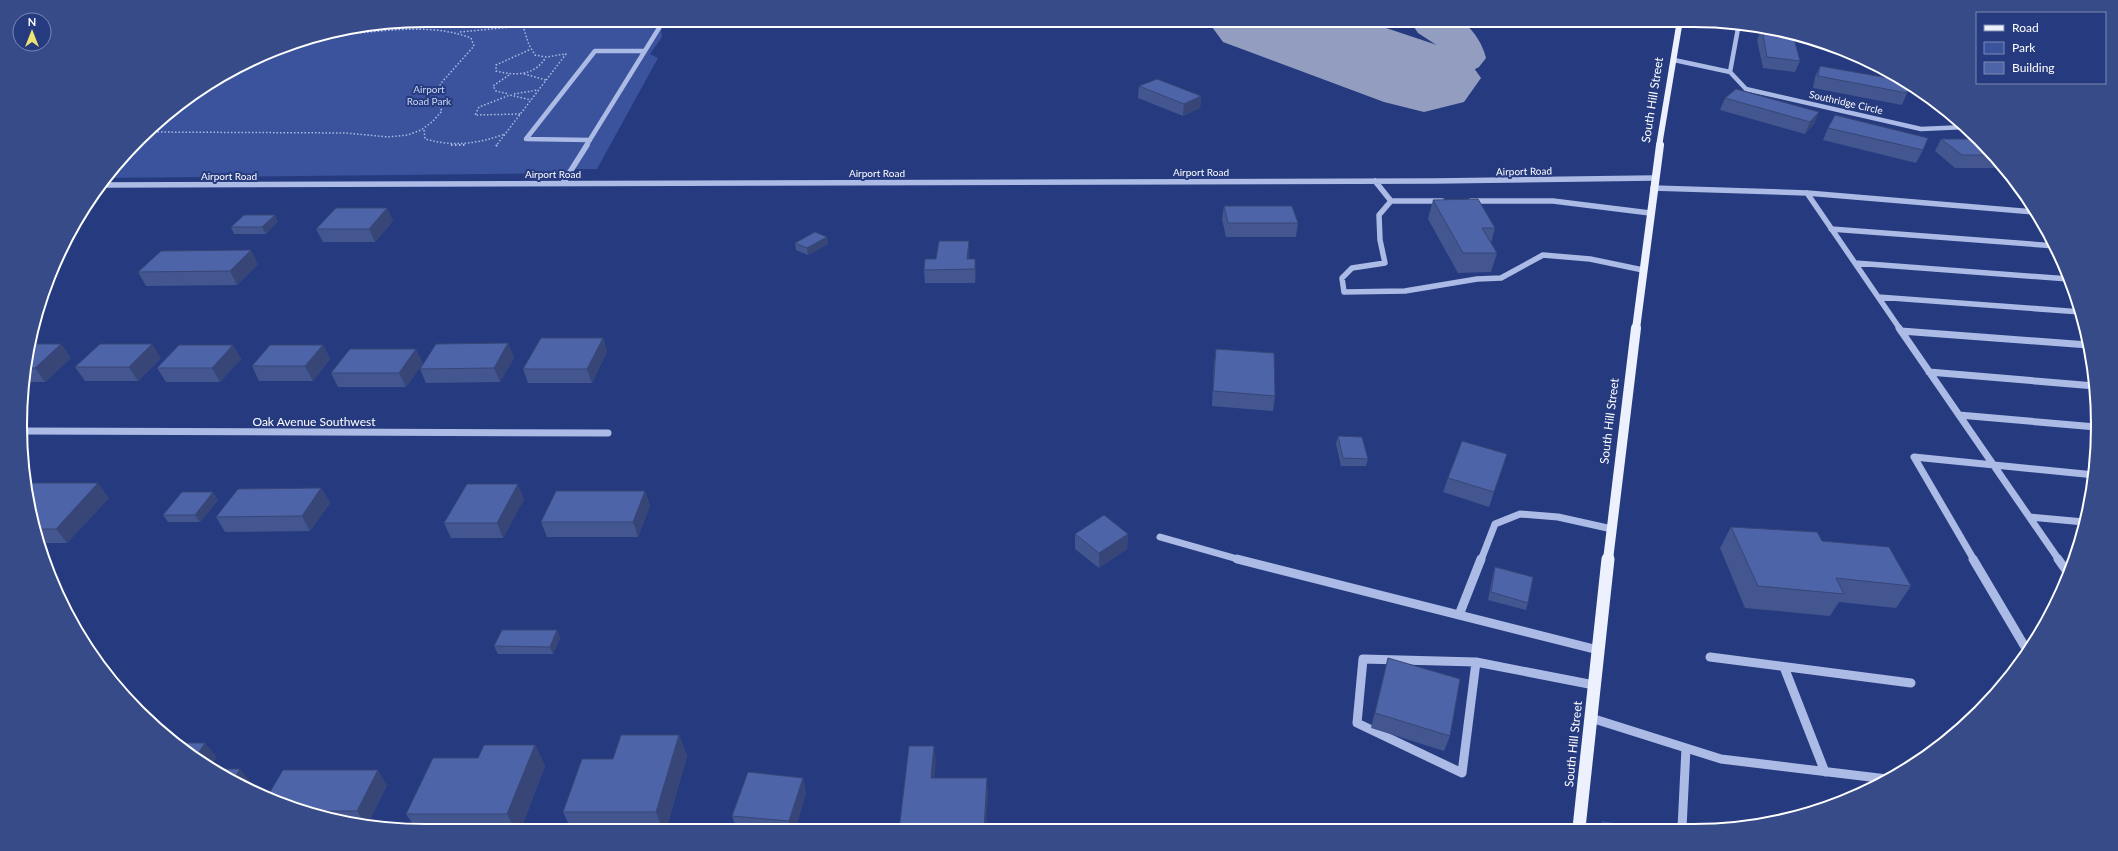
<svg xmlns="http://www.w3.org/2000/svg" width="2118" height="851" font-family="Lato,sans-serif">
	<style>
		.green { fill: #3a539c }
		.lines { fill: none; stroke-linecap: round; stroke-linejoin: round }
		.taxiway { fill: #929dbf; fill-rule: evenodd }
		.runway { fill: #929dbf; fill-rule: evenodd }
		.path-far1 { stroke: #acbbe6; stroke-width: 1.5; stroke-dasharray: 1.5 2; stroke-linecap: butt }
		.path { stroke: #acbbe6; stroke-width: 2; stroke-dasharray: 1.5 2.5; stroke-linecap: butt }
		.minor-far3 { stroke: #acbbe6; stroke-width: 4.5 }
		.minor-far2 { stroke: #acbbe6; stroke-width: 5.5 }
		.minor-far1 { stroke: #acbbe6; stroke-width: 7 }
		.minor { stroke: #acbbe6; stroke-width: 9 }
		.major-far3 { stroke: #edf0fd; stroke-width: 6 }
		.major-far2 { stroke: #edf0fd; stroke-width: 8 }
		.major-far1 { stroke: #edf0fd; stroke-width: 10 }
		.major { stroke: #edf0fd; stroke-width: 13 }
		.wall { fill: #435690 }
		.shaded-wall { fill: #374676 }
		.building { fill: #4e64a8; stroke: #374676 }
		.labels { text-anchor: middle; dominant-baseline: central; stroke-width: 4; stroke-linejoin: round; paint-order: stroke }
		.far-park-label { font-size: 10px; fill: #cfd9f5; stroke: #263b7f }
		.far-street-label { font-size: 10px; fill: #fff; stroke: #263b7f }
		.street-label { font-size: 12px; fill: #fff; stroke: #263b7f }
		.rim { fill: none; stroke: #fff; stroke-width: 2 }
	</style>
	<rect width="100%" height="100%" fill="#263b7f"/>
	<path class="green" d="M425 20H660L662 37 650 54 658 58 597 169H573L570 173 105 178 158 120 223 74 295 42 347 28Z
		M1601 821 1648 828H1604Z"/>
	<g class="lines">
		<path class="taxiway" d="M1296 20H1354L1348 29 1312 43 1297 47 1282 43 1276 34 1282 25Z
			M1415 20C1426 20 1446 17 1456 20 1471 24 1483 44 1486 58L1479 67 1440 88 1424 92 1408 88 1401 78 1408 68 1441 52 1438 46 1418 33 1412 24Z"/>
		<path class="runway" d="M1207 20H1362L1464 54 1481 78 1464 102 1424 112 1384 102 1223 42Z"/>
		<path class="path-far1" d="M460 32 523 26 529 45 535 55 546 57 566 54 496 146
			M529 50 496 65V71C515 76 535 76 546 57
			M524 74 546 80
			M509 75 493 86 496 91 509 94
			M514 94 538 90
			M520 114 475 115 479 107 510 95 531 100
			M424 130 425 139C454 147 477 144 505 134
			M147 132 346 133 388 137 408 135 421 130 432 122 442 111 434 96 442 82 474 46 471 38C423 20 371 35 321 35"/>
		<path class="path" d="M451 145H466
			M496 146 497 145"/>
		<path class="minor-far3" d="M1739 23 1730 72 1746 89 1921 129 1966 127
			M1674 60 1730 72
			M590 140 526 139 595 51H645
			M586 146 664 20"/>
		<path class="minor-far2" d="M1375 181 1391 201
			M563 183 587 145
			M99 185 1434 181 1654 178
			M1653 188 1807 193 2035 212
			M1807 193 1900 329
			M1391 201 1379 215 1380 240 1385 263 1352 268 1342 278 1344 292 1405 291 1477 279 1501 278 1543 255 1590 259 1643 270
			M1391 201H1442
			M1471 201H1553L1650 213
			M1831 229 2056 246
			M1855 263 2069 279
			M1878 297 2081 312"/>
		<path class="minor-far1" d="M1899 328 2059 560
			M1901 331 2088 345
			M1929 372 2095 386
			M1959 415 2096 427
			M21 431 608 433
			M2030 517 2084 522
			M1160 537 1241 560
			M1481 560 1495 524 1520 514 1558 517 1612 529
			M1974 560 1914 457 2095 475"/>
		<path class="minor" d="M1237 559 1598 650
			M1973 559 2028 652
			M2058 559 2068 573
			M1459 615 1481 559
			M1710 657 1911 683
			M1363 659 1476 662 1462 773 1357 723Z
			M1476 662 1594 685
			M1784 667 1825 772
			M1591 718 1721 759 1887 779
			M1682 828 1686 748"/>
		<path class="major-far3" d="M1659 146 1680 20"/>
		<path class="major-far2" d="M1636 329 1660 145"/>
		<path class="major-far1" d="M1608 560 1636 328"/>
		<path class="major" d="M1579 828 1608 559"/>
	</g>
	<path class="wall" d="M1761 27 1799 36 1794 38 1800 61 1795 72 1763 68 1757 40 1762 29H1763H1761Z
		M1820 66 1907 93 1902 105 1813 88 1815 77Z
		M1139 86 1201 96 1200 108 1183 116 1138 98Z
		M1921 93 1942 108H1938L1920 94Z
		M1725 98 1819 112 1814 124 1805 134 1720 110Z
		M1828 128 1923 150 1916 163 1823 140Z
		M1941 139H1977L2004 168H1955L1935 151Z
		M1433 200 1495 228 1491 243 1497 253 1491 272 1458 273 1428 219Z
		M1224 206 1298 223 1296 237H1226L1222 219Z
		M387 208 393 221 375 242H323L316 229Z
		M278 221 266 234H234L231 227Z
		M827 237 828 244 808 255 796 250 795 243Z
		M969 241V259H975L976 273 975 283H925L924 270 936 259Z
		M258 264 237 285 146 286 138 272Z
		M603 338 607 352 592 383H528L523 369Z
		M508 343 514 358 500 382 426 383 420 369Z
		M30 344H61L71 358 45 382H23L24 372Z
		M233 345 241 359 220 382H166L157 368Z
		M323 345 330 359 313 381H259L252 366Z
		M1216 349 1275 396 1273 411 1212 406 1214 363Z
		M161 358 138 381H85L75 367Z
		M423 363 406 387H338L331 373Z
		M1338 436 1368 459 1366 466H1341L1336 444Z
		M1507 454 1489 507 1443 492 1448 478Z
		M321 488 330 503 310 531 225 532 216 517Z
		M645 491 650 506 638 537H547L541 522Z
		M213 492 218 500 200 522H168L163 515Z
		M109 498 67 543H40L28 505Z
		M524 499 503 538H451L444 523Z
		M1731 527 1822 541 1911 586 1896 608 1839 602 1830 616 1745 608 1720 548Z
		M1075 534H1128L1127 549 1099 568 1075 549Z
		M1495 567 1528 603 1526 610 1488 600 1493 574Z
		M557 630 560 638 553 654H498L494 646Z
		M1388 658 1450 736 1444 751 1371 728Z
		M679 735 687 756 666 830 572 831 563 812 613 759Z
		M535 745 545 766 520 831H426L417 830 406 814 478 758Z
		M803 778 806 793 795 830H737L732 816Z
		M387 785 367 826 295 810Z"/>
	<path class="shaded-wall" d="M1791 34 1799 36 1789 39Z
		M1201 96 1200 108 1183 116 1184 104Z
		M1819 112 1814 124 1805 134 1810 122Z
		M387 208 393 221 375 242 369 229Z
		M275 215 278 221 266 234 262 227Z
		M827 237 828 244 808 255 807 248Z
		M969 241V254L968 269 967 259Z
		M251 250 258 264 237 285 230 271Z
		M975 259 976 273 975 283Z
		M603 338 607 352 592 383 587 369Z
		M508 343 514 358 500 382 494 368Z
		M61 344 71 358 45 382 35 368Z
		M152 344 161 358 138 381 129 367Z
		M233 345 241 359 220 382 212 368Z
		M323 345 330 359 313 381 305 366Z
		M416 349 423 363 406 387 399 373Z
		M98 483 109 498 67 543 56 529Z
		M518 484 524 499 503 538 497 523Z
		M321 488 330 503 310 531 302 516Z
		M645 491 650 506 638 537 633 522Z
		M213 492 218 500 200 522 195 515Z
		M1128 534 1127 549 1099 568V553Z
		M557 630 560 638 553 654 550 647Z
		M679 735 687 756 666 830H663L656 812Z
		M205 743 217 757 210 768 195 758Z
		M535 745 545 766 520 831H516L507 814Z
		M934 746 936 761 933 792 931 778Z
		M240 769 252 784 249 789 233 781Z
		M378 770 387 785 367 826 357 811Z
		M803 778 806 793 795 830H792L789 821Z
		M987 778 988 792 986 830H984Z"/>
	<path class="building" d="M1762 29 1780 32 1793 35 1800 61 1767 57Z
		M1820 66 1905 81 1908 84 1907 93 1818 76Z
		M1157 79 1201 96 1184 104 1139 86Z
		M1736 89 1819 112 1810 122 1725 98Z
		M1835 115 1928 138 1923 150 1828 128Z
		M1941 139H1977L1992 155H1962Z
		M1478 199 1495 228H1482L1497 253H1463L1433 200Z
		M1224 206H1292L1298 223H1228Z
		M336 208H387L369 229H316Z
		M244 215H275L262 227H231Z
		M815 232 827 237 807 248 795 243Z
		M939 241H969L967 259H975V269L924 270 925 259H936Z
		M251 250 230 271 138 272 161 251Z
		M541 338H603L587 369H523Z
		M508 343 494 368 420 369 436 344Z
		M30 344H61L35 368H25Z
		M100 344H152L129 367H75Z
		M179 345H233L212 368H157Z
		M270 345H323L305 366H252Z
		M350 349H416L399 373H331Z
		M1216 349 1274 353 1275 396 1213 391Z
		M1338 436 1362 437 1368 459 1343 458Z
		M1462 441 1507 454 1494 492 1448 478Z
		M28 483H98L56 529H35L28 505 26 485Z
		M467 484H518L497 523H444Z
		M321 488 302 516 216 517 238 489Z
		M556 491H645L633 522H541Z
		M182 492H213L195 515H163Z
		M1104 515 1128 534 1099 553 1075 534Z
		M1731 527 1817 532 1822 541 1889 547 1911 586 1836 578 1844 594 1758 586Z
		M1495 567 1533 577 1528 603 1491 592Z
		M502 630H557L550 647 494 646Z
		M1388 658 1460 679 1450 736 1375 713Z
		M621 735H679L656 812H563L582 759H613Z
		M174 743H205L195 758 178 747Z
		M484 745H535L507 814H406L433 758H478Z
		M909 746H934L931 778H987L984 830H899Z
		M211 769H240L233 781 223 777Z
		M283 770H378L357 811H302L295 810 267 797Z
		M748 772 803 778 789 821 732 816Z"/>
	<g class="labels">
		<g class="far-park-label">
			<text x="429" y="89">Airport<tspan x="429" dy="12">Road Park</tspan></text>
		</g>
		<g class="far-street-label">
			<text transform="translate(1846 102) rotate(13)">Southridge Circle</text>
			<text transform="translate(1524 171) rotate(-1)">Airport Road</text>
			<text x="1201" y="172">Airport Road</text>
			<text x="877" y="173">Airport Road</text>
			<text x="553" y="174">Airport Road</text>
			<text x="229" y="176">Airport Road</text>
		</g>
		<g class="street-label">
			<text transform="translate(1652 100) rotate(-81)">South Hill Street</text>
			<text x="314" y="421">Oak Avenue Southwest</text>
			<text transform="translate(1609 421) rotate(-83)">South Hill Street</text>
			<text transform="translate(1573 744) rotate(-84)">South Hill Street</text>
		</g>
	</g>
	<path d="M0 0H2118V851H0ZM425 27H1693A398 398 0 0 1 2091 425V426A398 398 0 0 1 1693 824H425A398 398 0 0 1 27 426V425A398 398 0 0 1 425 27Z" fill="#374b89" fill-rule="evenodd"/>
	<path class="rim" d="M425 27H1693A398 398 0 0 1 2091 425V426A398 398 0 0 1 1693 824H425A398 398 0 0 1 27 426V425A398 398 0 0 1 425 27Z"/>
	<rect x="1976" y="12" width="130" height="72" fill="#263b7f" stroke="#7d89b2"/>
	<rect x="1984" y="25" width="20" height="6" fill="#edf0fd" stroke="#7d89b2"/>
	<text x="2012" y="32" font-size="12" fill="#ffffff">Road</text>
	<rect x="1984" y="42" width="20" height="12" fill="#3a539c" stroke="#7d89b2"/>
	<text x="2012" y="52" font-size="12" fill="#ffffff">Park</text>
	<rect x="1984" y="62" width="20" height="12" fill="#4e64a8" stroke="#7d89b2"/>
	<text x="2012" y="72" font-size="12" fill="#ffffff">Building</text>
	<g transform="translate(32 32)"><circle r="19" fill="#263b7f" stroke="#7d89b2"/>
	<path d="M0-3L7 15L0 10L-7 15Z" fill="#efe371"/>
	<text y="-6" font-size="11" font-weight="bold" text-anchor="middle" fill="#ffffff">N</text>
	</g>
</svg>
